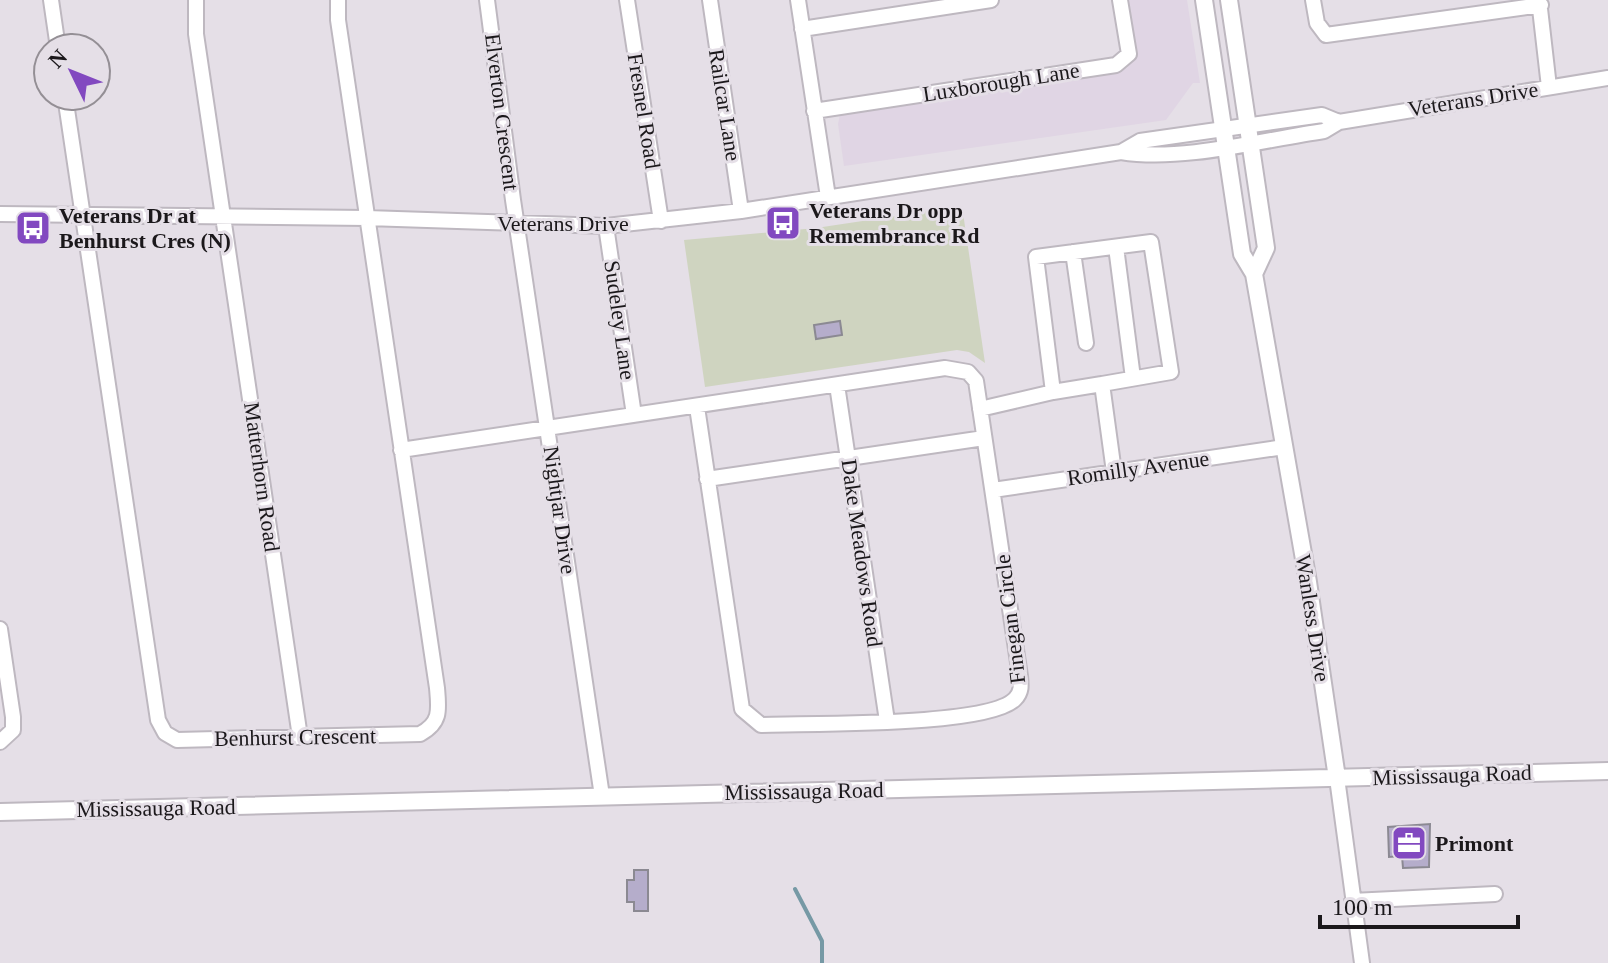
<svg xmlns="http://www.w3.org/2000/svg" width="1608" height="963" font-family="'Times New Roman',serif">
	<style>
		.built { fill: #e0d5e4 }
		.green { fill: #cfd4c0 }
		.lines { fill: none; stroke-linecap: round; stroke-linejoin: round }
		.stream { stroke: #7699a5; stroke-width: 4 }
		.building { fill: #b5adcb; stroke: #8b8992; stroke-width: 2 }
		.minor-casing { stroke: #beb8c0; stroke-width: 18 }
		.major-casing { stroke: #beb8c0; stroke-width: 20 }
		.minor { stroke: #fff; stroke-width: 14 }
		.major { stroke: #fff; stroke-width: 16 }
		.labels { text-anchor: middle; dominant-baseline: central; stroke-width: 6; stroke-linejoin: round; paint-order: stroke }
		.street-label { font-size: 22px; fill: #1b181b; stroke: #e5dfe7 }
		.poi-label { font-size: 22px; font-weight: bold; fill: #1b181b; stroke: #e5dfe7; text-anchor: start }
	</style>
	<rect width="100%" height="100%" fill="#e5dfe7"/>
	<path class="built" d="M1128 0H1187L1200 83H1193L1166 120 844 166 838 124 840 114 1127 68 1135 55Z"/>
	<path class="green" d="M962 206 985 363 969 352 957 350 705 387 684 240 816 228Z"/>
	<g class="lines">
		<path class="stream" d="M795 889 822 941V963"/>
	</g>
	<path class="building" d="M840 321 842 335 816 339 814 325Z
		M1430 824 1429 867 1403 868 1402 856 1389 857 1388 827Z
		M634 870H648V911H634V902H627V880H634Z"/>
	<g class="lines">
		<defs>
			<path id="minor" d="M51 0 58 48
				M196 0V34L300 737
				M487 0 513 200 602 796
				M627 0 661 221
				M710 0 741 211
				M798 0 828 197
				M1313 0 1317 23 1326 35 1541 5
				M1539 0 1549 87
				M802 29 991 0
				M65 96 158 720 165 733 177 740 420 734C441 723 439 710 437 688L338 20V0
				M814 111 1116 65 1129 54 1120 0
				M1121 152 1140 141 1322 115 1339 122
				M0 214 367 218 606 226 741 211 1121 152C1182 162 1262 140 1324 131L1339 122 1608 78
				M606 226 634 415
				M1116 247 1133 378
				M1073 252 1086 343
				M1102 384 1171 372 1151 242 1036 257 1053 392 1102 384 1114 472
				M837 385 887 721
				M980 409 1053 392
				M401 450 945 368 968 372 976 381 1020 676C1021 685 1022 692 1015 699 988 727 806 723 761 725L742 709 697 407
				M707 479 984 438
				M993 490 1284 447
				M0 629 13 717V730L0 742
				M1337 778 1362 963
				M1352 901 1495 894"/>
			<path id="major" d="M1204 0 1242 254 1254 274 1308 582 1337 778
				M1229 0 1266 248 1254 274
				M0 812 1608 771"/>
		</defs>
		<use href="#minor" class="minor-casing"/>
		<use href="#major" class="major-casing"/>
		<use href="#minor" class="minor"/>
		<use href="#major" class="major"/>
	</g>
	<defs>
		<symbol id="bus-square" viewBox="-11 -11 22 22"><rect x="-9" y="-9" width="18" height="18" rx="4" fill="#8249c0" stroke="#e5dfe7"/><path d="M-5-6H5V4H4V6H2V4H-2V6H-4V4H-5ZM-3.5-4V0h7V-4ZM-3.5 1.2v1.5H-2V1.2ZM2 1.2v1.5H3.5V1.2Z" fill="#fff"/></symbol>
		<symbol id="office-square" viewBox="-11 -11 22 22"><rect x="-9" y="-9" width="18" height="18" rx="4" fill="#8249c0" stroke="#e5dfe7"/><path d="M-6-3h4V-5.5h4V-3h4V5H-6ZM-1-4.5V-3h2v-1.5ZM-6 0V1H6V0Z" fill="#fff"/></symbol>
	</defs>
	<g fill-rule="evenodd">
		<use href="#bus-square" x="763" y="203" width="40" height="40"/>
		<use href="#bus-square" x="13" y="208" width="40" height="40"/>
		<use href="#office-square" x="1389" y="823" width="40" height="40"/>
	</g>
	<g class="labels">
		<g class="street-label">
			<text transform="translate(1001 82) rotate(-9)">Luxborough Lane</text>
			<text transform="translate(1473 99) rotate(-9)">Veterans Drive</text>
			<text transform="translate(725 105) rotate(81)">Railcar Lane</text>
			<text transform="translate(644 111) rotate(81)">Fresnel Road</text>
			<text transform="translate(502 112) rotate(83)">Elverton Crescent</text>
			<text x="563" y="223">Veterans Drive</text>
			<text transform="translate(620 320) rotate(82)">Sudeley Lane</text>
			<text transform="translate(1138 468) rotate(-8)">Romilly Avenue</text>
			<text transform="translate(262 477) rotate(82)">Matterhorn Road</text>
			<text transform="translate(560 510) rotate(82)">Nightjar Drive</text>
			<text transform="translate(862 553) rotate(82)">Dake Meadows Road</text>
			<text transform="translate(1313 618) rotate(81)">Wanless Drive</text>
			<text transform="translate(1010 619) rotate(-97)">Finegan Circle</text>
			<text transform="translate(295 737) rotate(-1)">Benhurst Crescent</text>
			<text transform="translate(1452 775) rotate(-2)">Mississauga Road</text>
			<text transform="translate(804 791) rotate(-1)">Mississauga Road</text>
			<text transform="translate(156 808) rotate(-1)">Mississauga Road</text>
		</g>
		<g class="poi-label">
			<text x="809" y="210">Veterans Dr opp<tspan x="809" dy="25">Remembrance Rd</tspan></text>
			<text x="59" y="215">Veterans Dr at<tspan x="59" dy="25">Benhurst Cres (N)</tspan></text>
			<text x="1435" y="843">Primont</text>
		</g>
	</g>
	<g transform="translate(72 72) rotate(313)"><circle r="38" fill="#e5dfe7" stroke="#948f95" stroke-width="2"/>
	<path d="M0-6L14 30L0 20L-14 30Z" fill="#8249c0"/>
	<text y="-12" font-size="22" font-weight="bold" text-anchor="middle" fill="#1b181b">N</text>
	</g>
	<path d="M1320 915v12h198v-12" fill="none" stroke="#1b181b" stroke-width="4"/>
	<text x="1332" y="915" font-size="24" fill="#1b181b" stroke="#e5dfe7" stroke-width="6" paint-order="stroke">100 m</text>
</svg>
